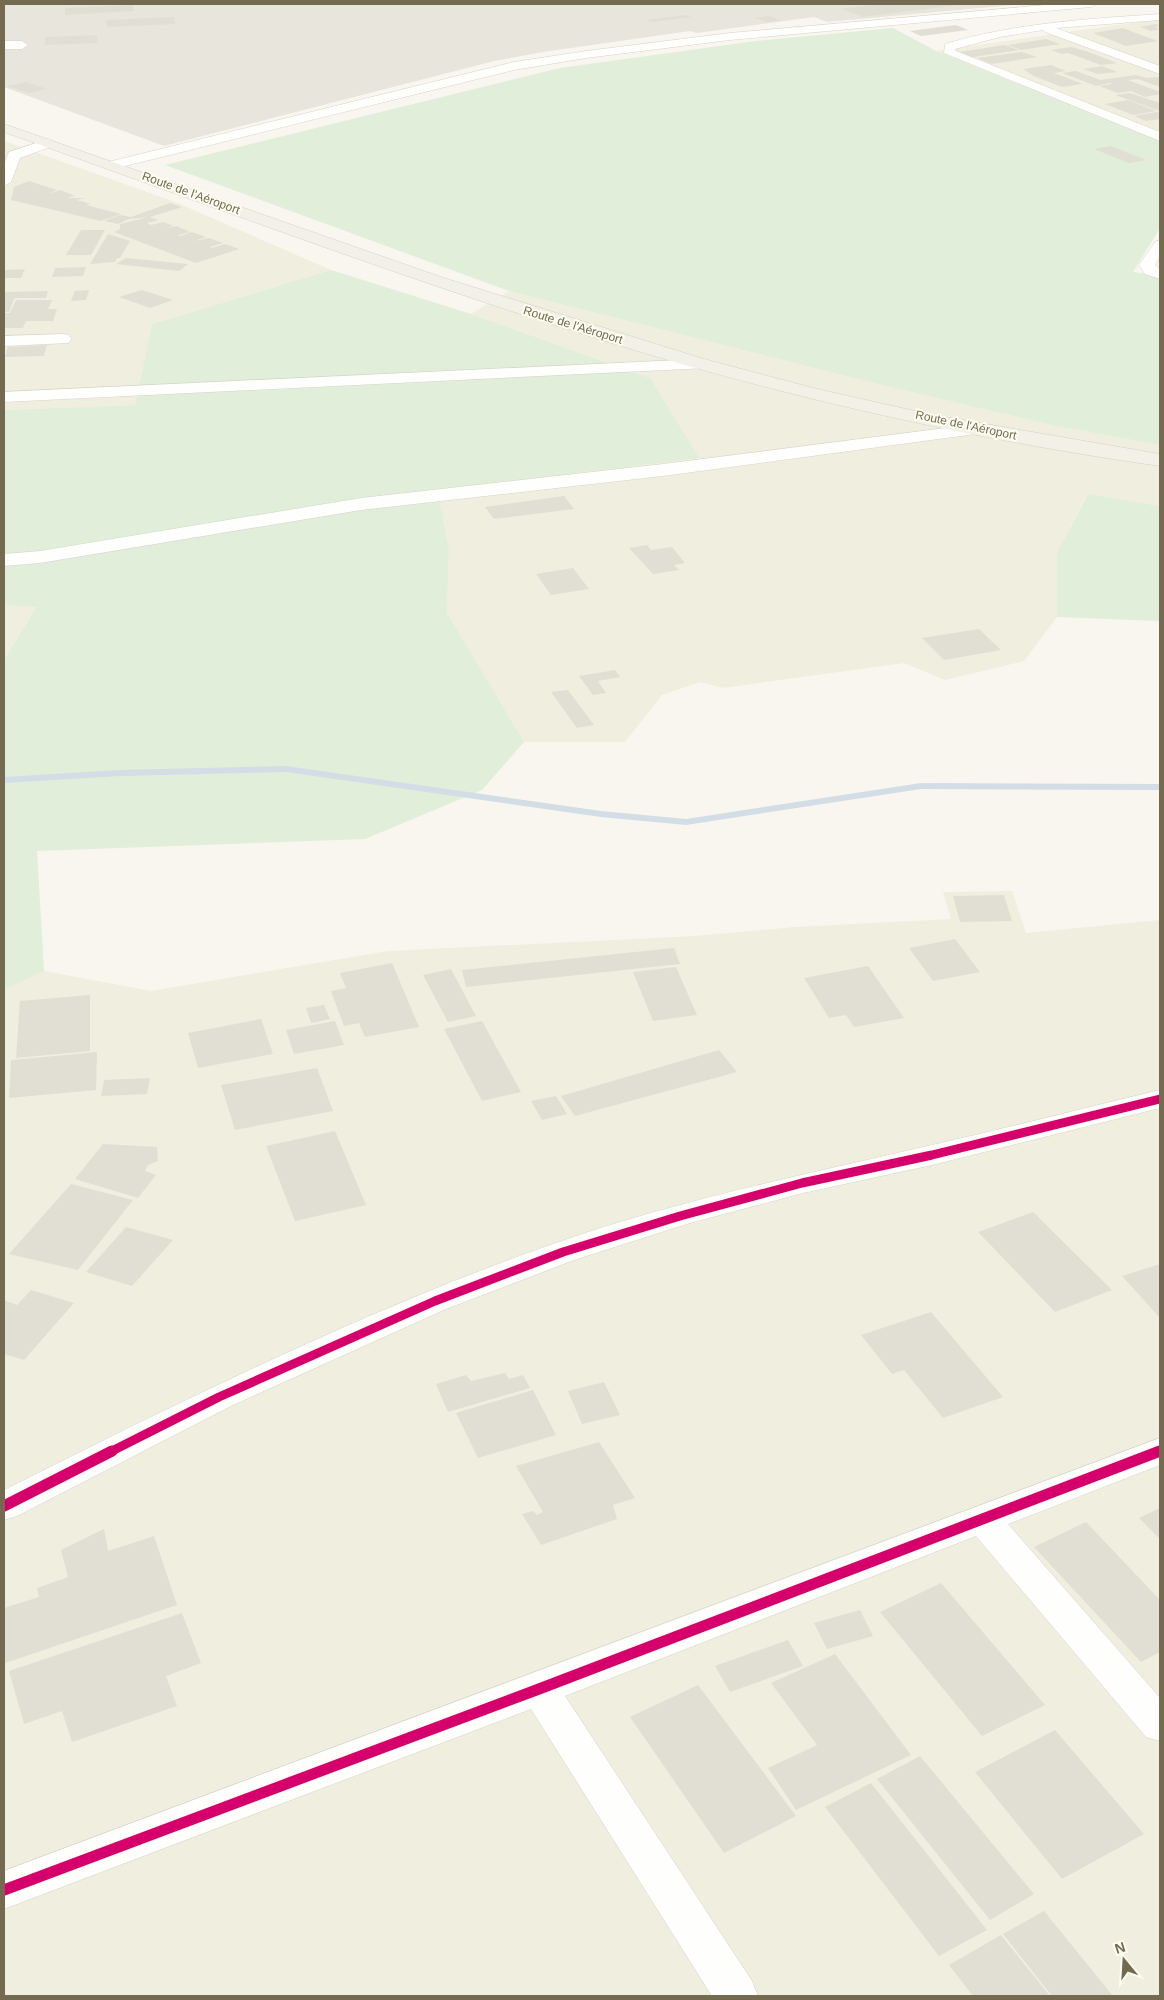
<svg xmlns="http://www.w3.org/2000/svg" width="1164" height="2000" font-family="Helvetica,sans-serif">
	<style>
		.residential { fill: #f0eede }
		.industrial { fill: #e8e5dc }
		.green { fill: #e0eeda }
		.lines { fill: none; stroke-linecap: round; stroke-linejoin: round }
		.stream { fill: #d2dde6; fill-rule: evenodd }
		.building { fill: #e1dfd4 }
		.minor-casing { stroke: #d6d4cb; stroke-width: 1 }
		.major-casing { stroke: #d6d2c8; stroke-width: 1 }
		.minor { fill: #fefefc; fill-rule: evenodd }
		.major { fill: #f2f1e7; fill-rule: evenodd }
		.cycleway-far1-casing { stroke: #fdfdf1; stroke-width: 12 }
		.cycleway-casing { stroke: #fdfdf1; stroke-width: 14 }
		.cycleway-far1 { stroke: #d6006c; stroke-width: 9 }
		.cycleway { stroke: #d6006c; stroke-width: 11 }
		.labels { text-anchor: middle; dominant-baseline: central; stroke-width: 4; stroke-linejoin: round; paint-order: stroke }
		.far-street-label { font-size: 12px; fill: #746a50; stroke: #fdfdf1 }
	</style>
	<rect width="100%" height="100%" fill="#f8f6ee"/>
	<path class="residential" d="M1160 19V141L936 51Z
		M4 141 175 202 331 270 152 324 135 405 4 410Z
		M509 291 886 386 1056 426 1160 445V506L1087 494 1057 552V617L1024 661 945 680 904 663 723 688 700 682 662 695 625 742H524L447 613 449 549 437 490 650 378 471 314Z
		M4 605 36 606 4 660Z
		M1012 891 1026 933 1160 920V1996H4V990L44 971 151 991 388 951 695 936 795 927 951 919 943 892Z"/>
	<path class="industrial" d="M4 4H1024L827 22 814 17 697 33 690 31 543 52 494 61 164 146 4 87Z"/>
	<path class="green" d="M893 28 936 51 1160 141V228L1133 272 1160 276V445L1056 426 886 386 509 291 165 165 560 68 756 41Z
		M331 270 471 314 650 378 699 458 437 490 449 549 447 613 524 742 482 790 365 839 37 851 44 971 4 990V660L36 607 4 605V410L135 405 152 324Z
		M1088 494 1160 506V621L1057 617V552Z"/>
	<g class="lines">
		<path class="stream" d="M286 766 601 811 686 819 921 783 1160 784V790L921 789 686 825 601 817 286 772 120 776 4 783V777L120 770Z"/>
	</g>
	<path class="building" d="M881 4H958V5L863 17 842 9Z
		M133 5 134 11 65 15V8Z
		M686 15 691 17 653 22 647 20Z
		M769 16 781 20 767 22 755 18Z
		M174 17 175 24 107 27 106 20Z
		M1156 24 1160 26 1154 27 1160 29 1151 31 1140 27Z
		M956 25 968 30 921 36 910 31Z
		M1123 28 1141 35 1158 41 1126 46 1093 33Z
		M97 35V43L45 45V37Z
		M1046 39 1060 44 1021 50 1008 45Z
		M1005 45 1019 50 973 57 959 52Z
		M1071 47 1086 51 1117 63 1101 65 1068 53 1062 54 1051 50Z
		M1022 52 1037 57 992 64 977 58Z
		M1051 65 1066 71 1054 73 1083 84 1062 87 1034 76 1023 69Z
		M1102 66 1117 72 1098 74 1083 69Z
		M1076 71 1100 80 1136 75 1147 78 1158 77 1160 78V87L1138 79 1128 80 1160 92V94L1145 97 1131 91 1118 93 1099 86 1112 84 1110 83 1096 86 1062 73Z
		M26 82 47 89 28 93 7 86Z
		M1130 93 1160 103V111L1115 95Z
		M1128 100 1156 111 1133 115 1105 104Z
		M1157 112 1160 114V119L1146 121 1134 116Z
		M1111 146 1146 160 1129 163 1094 149Z
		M29 181 57 190 47 194 61 190 75 196 67 198H85L77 200 91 204 86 205 121 214 101 221 11 200 14 187Z
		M170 203 182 207 150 217 129 219 118 224 104 221 120 215 131 217Z
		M149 217 159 220 147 223 151 225 163 222 174 226 162 229 177 226 190 232 178 235 180 236 192 232 206 237 194 241 209 238 223 243 210 247 212 248 225 244 239 249 196 263 114 232 120 229V224Z
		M81 230H105L91 255H66Z
		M108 234 130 241 120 258H117L115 262 90 264Z
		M126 258 188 264 179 271 116 264Z
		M86 267 83 276 52 277 55 268Z
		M25 269 21 278H4V270Z
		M89 290 86 300 71 301 75 291Z
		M142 290 173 300 150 308 119 297Z
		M48 291 46 298H14L9 312H4V292Z
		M16 300H52L48 309H57L53 321H26L23 328H4V313H10Z
		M47 345 44 356 5 357 8 347Z
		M564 496 574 509 494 519 485 507Z
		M647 545 651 550 637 552 672 547 685 563 674 565 679 570 653 574 629 548Z
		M573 568 589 589 551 595 536 574Z
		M979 629 1001 650 944 660 922 638Z
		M615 670 620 677 598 681 606 693 593 695 579 676Z
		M568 690 594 725 577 728 551 692Z
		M1004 895 1012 921 960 922 953 896Z
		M955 939 980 972 933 981 909 948Z
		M674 948 680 964 466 987 462 970Z
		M392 963 419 1027 365 1037 359 1023 344 1026 331 991 346 988 340 973Z
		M868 966 904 1018 854 1027 846 1015 829 1018 804 978Z
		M676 967 697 1015 653 1021 633 972Z
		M451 969 476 1016 448 1022 423 975Z
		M90 995V1051L16 1058 20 1001Z
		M324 1005 330 1019 311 1023 306 1008Z
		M261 1019 273 1054 198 1068 188 1033Z
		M335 1021 344 1045 294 1054 286 1030Z
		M482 1021 521 1092 482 1101 444 1029Z
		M719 1050 737 1072 575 1116 561 1096Z
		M97 1052 96 1090 9 1098 11 1060Z
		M317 1068 333 1111 235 1130 221 1085Z
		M150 1078 147 1094 101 1096 104 1080Z
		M556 1096 567 1114 542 1120 531 1101Z
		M335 1131 366 1205 295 1221 266 1146Z
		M103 1144 157 1147 158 1161 148 1165 145 1171 156 1175 138 1198 75 1179Z
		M71 1184 133 1200 78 1270 9 1254Z
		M1033 1212 1112 1290 1055 1312 978 1232Z
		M126 1227 173 1240 132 1286 86 1272Z
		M1160 1264V1318L1122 1276Z
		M31 1290 74 1303 24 1360 4 1354V1300L17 1305Z
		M931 1312 1003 1397 943 1418 904 1370 892 1374 861 1335Z
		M505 1373 509 1379 523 1375 530 1388 448 1412 436 1384 466 1375 471 1381Z
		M604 1382 620 1415 582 1424 568 1391Z
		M533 1390 556 1435 478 1458 456 1413Z
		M599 1442 635 1498 613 1505 617 1519 541 1545 522 1514 533 1511 537 1515 543 1512 516 1466Z
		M1160 1508V1539L1139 1518Z
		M1086 1522 1160 1600V1652L1141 1662 1034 1547Z
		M104 1529 108 1551 154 1536 177 1605 5 1663 4 1608 39 1597 37 1588 68 1577 61 1550Z
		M941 1583 1045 1705 982 1736 880 1612Z
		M860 1610 873 1636 827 1649 814 1623Z
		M182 1613 201 1663 166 1676 177 1706 72 1742 62 1711 24 1724 9 1671Z
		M788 1640 803 1666 730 1692 715 1666Z
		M835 1654 911 1755 796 1810 768 1768 817 1745 771 1683Z
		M698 1685 796 1816 724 1853 630 1717Z
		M1055 1730 1144 1834 1062 1879 975 1772Z
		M920 1756 1034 1894 990 1920 877 1779Z
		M871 1783 987 1930 939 1956 825 1807Z
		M1044 1911 1113 1996H1052L1003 1934Z
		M1001 1935 1050 1996H973L949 1965Z"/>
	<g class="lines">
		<defs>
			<path id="minor" d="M1056 4H1097L1091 7 730 40 586 58 514 70 113 169 106 165 108 162 514 62 586 51 730 33Z
				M1160 14V20L1056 28 1160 66V74L1045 32 1043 30 1000 37 955 49 956 51 1160 132V141L944 53 945 44C1015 23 1087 19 1160 14Z
				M4 41H22L28 45 22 49H4Z
				M48 139 55 143 53 146 20 158 11 182 4 186V164L9 152Z
				M1160 240V256L1155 265 1160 269V279L1145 274 1139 265 1155 242Z
				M63 334 69 335 71 339 69 343 4 346V336Z
				M701 359 707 360 710 364 707 368 4 402V392Z
				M977 424 983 425 986 429 983 433 663 476 361 510 40 563 4 566V554L40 551 361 498 663 464Z
				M1160 1090V1108L932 1165 803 1193 690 1223 574 1260 446 1309 231 1406 17 1516 4 1520V1490C182 1401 361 1312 550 1245 674 1201 804 1175 932 1145 1008 1128 1084 1108 1160 1090Z
				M1160 1438V1465L1008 1524 1160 1698V1741L1146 1737 976 1536 565 1696 752 1981 758 1996H712L531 1709 4 1909V1871Z"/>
			<path id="major" d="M4 124 441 277 704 359 813 388 928 414 1160 454V466C1003 444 845 410 692 367 459 300 232 213 4 132Z"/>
		</defs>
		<use href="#minor" class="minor-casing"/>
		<use href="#major" class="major-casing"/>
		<use href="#minor" class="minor"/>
		<use href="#major" class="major"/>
		<defs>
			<path id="cycleway-far1" d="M110 1452 219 1397 435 1301 563 1252 680 1216 802 1183 932 1155 1160 1099
				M1157 1452 1160 1451"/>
			<path id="cycleway" d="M4 1506 112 1451
				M4 1890 539 1689 1160 1451"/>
		</defs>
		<use href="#cycleway-far1" class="cycleway-far1-casing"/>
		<use href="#cycleway" class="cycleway-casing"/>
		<use href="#cycleway-far1" class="cycleway-far1"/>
		<use href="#cycleway" class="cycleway"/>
	</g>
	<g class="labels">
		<g class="far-street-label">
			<text transform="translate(191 193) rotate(20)">Route de l'Aéroport</text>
			<text transform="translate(573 325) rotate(17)">Route de l'Aéroport</text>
			<text transform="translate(966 425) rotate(12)">Route de l'Aéroport</text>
		</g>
	</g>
	<rect width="1164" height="2000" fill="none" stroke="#746a50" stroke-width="10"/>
	<g transform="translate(1124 1960) rotate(342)" stroke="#fdfdf1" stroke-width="4" paint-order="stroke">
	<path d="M0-4L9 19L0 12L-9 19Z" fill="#746a50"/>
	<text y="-8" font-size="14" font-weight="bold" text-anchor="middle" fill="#746a50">N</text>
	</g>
</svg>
